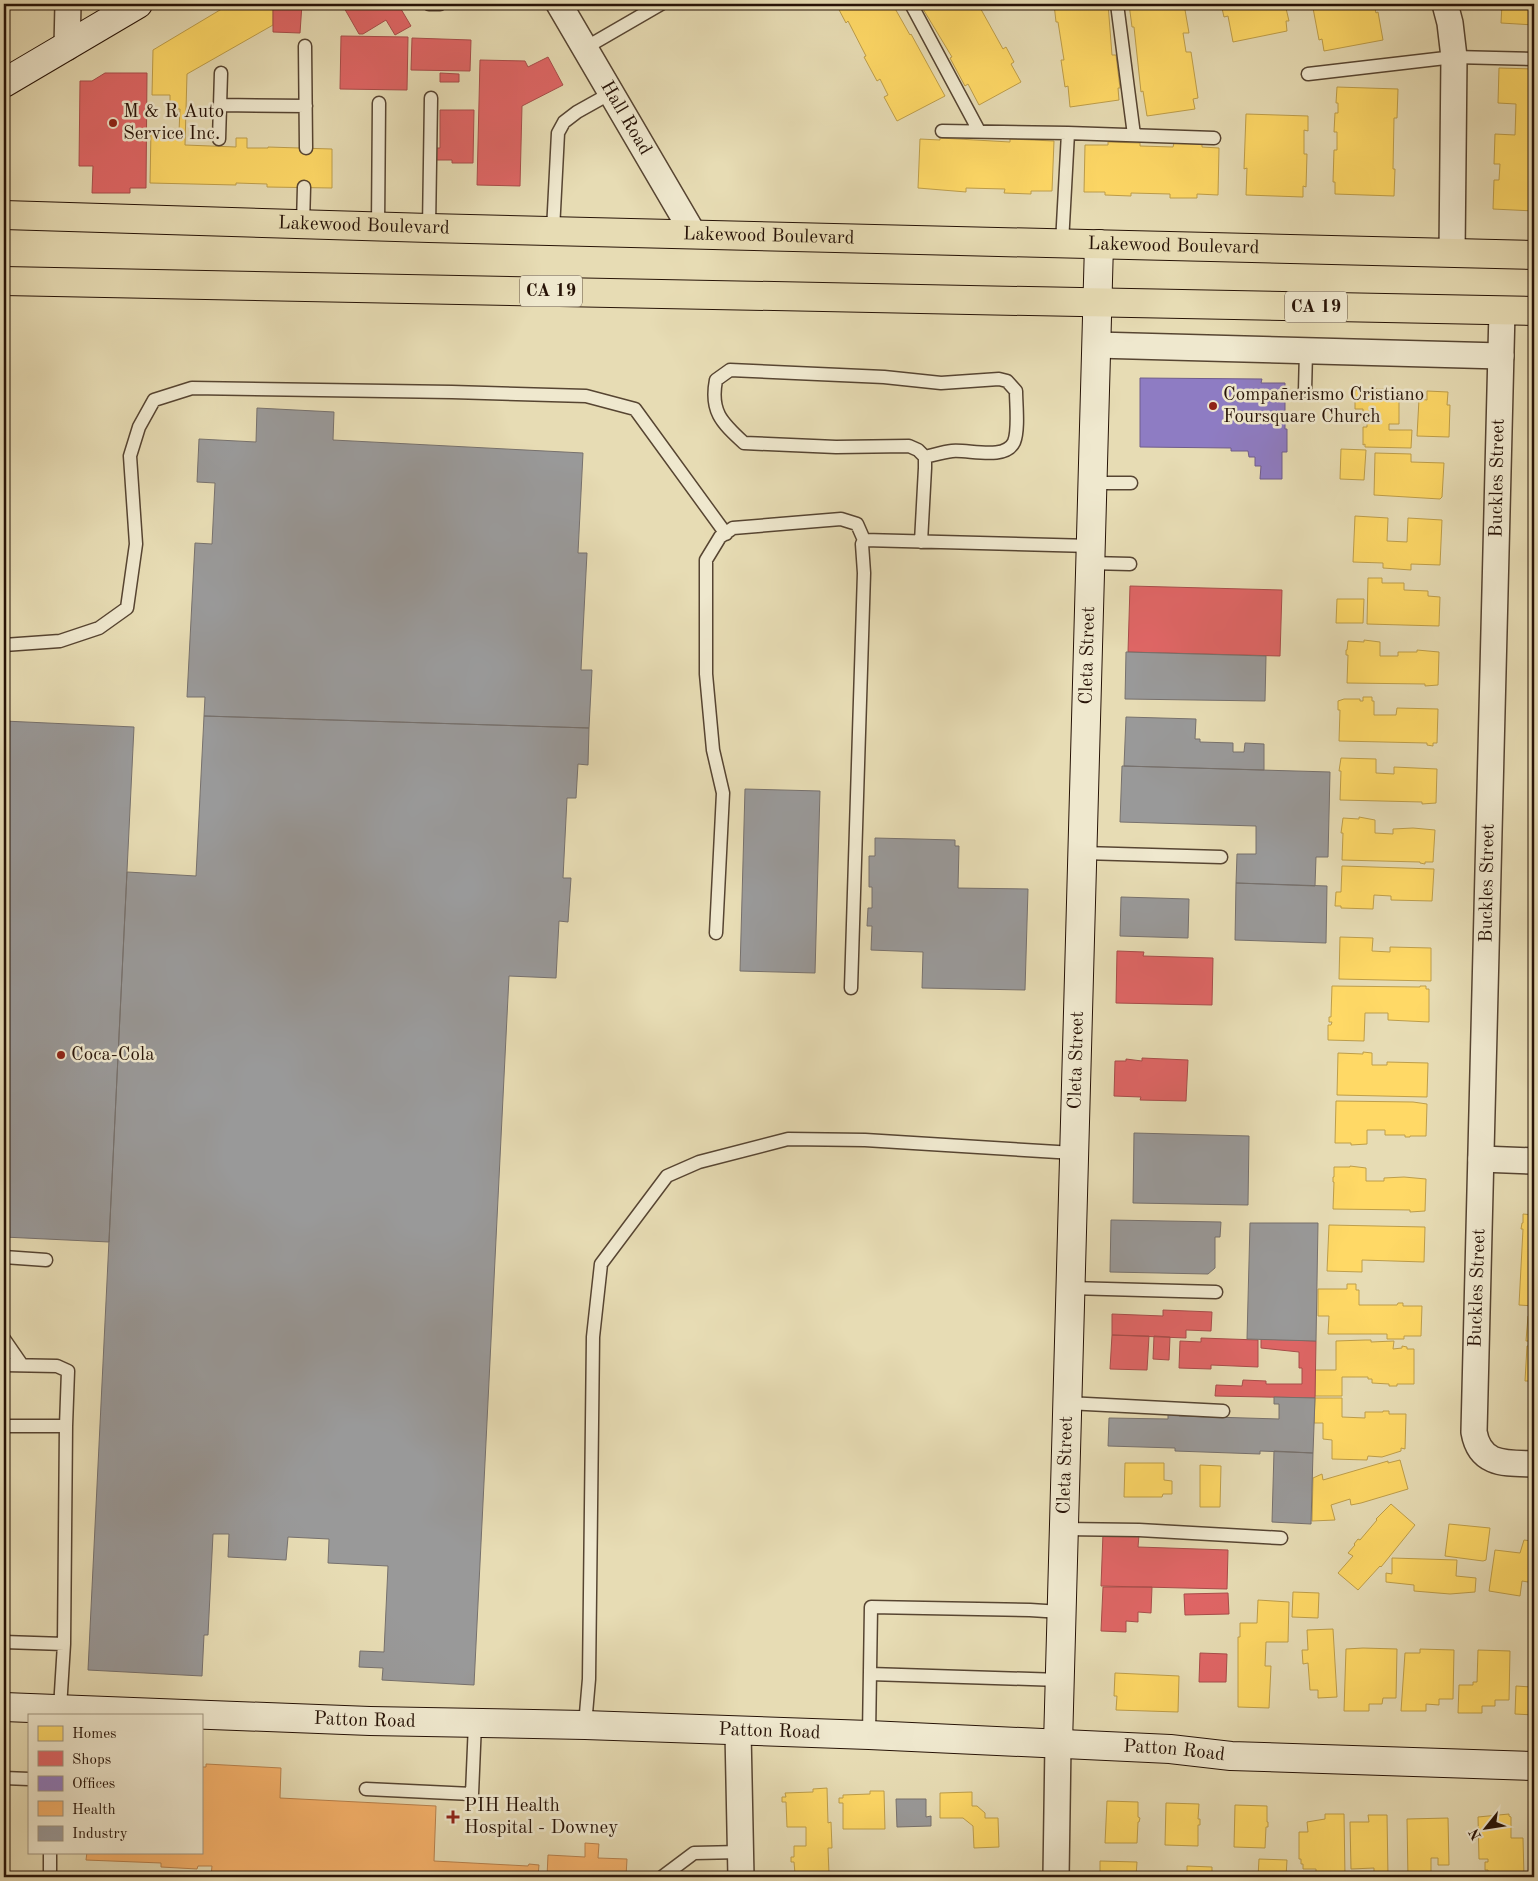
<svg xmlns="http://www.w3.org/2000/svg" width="1538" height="1881" font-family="'Old Standard TT',serif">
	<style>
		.homes { fill: #ffd966; stroke: #be9e4a }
		.shops { fill: #e06666; stroke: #a84d4a }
		.offices { fill: #8e7cc3; stroke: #6f5c8b }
		.health { fill: #f6b26b; stroke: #b8824d }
		.industry { fill: #999; stroke: #77716d }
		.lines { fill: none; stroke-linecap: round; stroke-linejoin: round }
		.lane-casing { stroke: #574532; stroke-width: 15 }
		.street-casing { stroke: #574532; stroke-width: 28 }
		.secondary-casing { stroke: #271307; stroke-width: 30 }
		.primary-casing { stroke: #271307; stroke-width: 30 }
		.lane { stroke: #efe8ce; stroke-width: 12 }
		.street { stroke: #efe8ce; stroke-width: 25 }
		.secondary { stroke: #efe8ce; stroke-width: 28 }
		.primary { stroke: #e7dcb4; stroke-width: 28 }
		.poi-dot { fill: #8f2418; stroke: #efe8ce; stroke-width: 2 }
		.labels { text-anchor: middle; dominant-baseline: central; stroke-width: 5; stroke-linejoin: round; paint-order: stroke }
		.shield { fill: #efe8ce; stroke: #635343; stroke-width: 1 }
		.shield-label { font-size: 18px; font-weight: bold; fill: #271307 }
		.poi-label { font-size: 19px; fill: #271307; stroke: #efe8ce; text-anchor: start }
		.street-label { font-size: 19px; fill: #271307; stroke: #efe8ce }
	</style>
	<rect width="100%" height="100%" fill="#e7dcb4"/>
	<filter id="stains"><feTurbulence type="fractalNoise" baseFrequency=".004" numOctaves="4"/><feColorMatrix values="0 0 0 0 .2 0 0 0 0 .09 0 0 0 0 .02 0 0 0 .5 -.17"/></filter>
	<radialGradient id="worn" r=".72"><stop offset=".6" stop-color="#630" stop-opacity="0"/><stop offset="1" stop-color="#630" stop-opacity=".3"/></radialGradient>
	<path class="homes" d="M230 4H273V25L187 74 185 145 236 147V138H247V148H268V147L332 149V188L267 187V184L236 183V185L150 183 151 131 179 132 180 109H170V95H152L153 50Z
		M836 4H895L893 5 910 35 911 34 945 96 897 121 884 97 888 95 880 79 877 81 864 57 866 56 848 21 846 23Z
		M920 4H978L1003 49 1006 47 1014 62 1011 64 1021 82 979 105 968 84 965 86 950 58 952 57Z
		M1054 4H1108L1112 55H1116L1120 88H1118L1119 100 1070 107 1068 86 1065 87 1061 60H1064L1058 22H1056Z
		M1129 4H1184L1189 33H1183L1186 52H1191L1198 98 1193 99 1195 109 1147 116 1143 91 1141 92 1134 27H1132Z
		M1221 4H1285L1289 21H1286L1287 31 1233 42 1228 16 1224 17Z
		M1315 4H1374L1376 13 1378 12 1383 40 1324 51 1322 39 1319 40 1313 8 1316 7Z
		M1502 4H1534V25L1501 23Z
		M1499 68 1534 69V211L1493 209 1494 180H1499L1500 164H1494L1495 134 1515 135 1516 104 1498 103Z
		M1337 87 1398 89 1397 118H1394L1393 169H1395L1394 196 1335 194V182H1333L1334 150H1337V132H1334L1335 113H1338V103H1336Z
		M1246 114 1308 116V131L1304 130V154H1307L1306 187 1303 186V197L1246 195 1247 168 1244 169Z
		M940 138 1010 142V139L1054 141 1052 191H1031V194L1004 193 1005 189 966 188V192L918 188 920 139 940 140Z
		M1108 142 1140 143V146L1173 147 1174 143 1202 144V147L1219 148 1218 195 1197 194V198H1170V194L1131 193V196L1105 195V192H1084L1085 145H1108Z
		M1378 389H1384V393H1399V424H1389V430H1412L1411 448 1365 447V444L1363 445V427H1367V423H1363V409H1355V390Z
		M1427 391 1448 392 1447 405H1450L1449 437 1417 436 1419 399 1427 400Z
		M1341 449 1366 450 1364 480 1340 479Z
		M1375 453 1411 454V462L1444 463 1442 497 1440 499 1374 495Z
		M1355 516 1388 518 1387 541 1407 542 1408 518 1442 520 1440 565 1411 564V570L1383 568V563L1353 562Z
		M1368 578H1382V583H1404V590L1428 591V596L1440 597 1439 626 1367 624Z
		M1337 599H1364L1363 623H1336Z
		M1364 640 1380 642V656H1398V652H1417V650L1439 652 1438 685 1425 686V684L1347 683 1348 655H1346V650H1347L1348 641 1364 642Z
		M1363 697H1372V701H1374V715H1396L1397 708 1438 709 1437 743H1433V746L1427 745V743L1339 741 1340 710H1338V701L1344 699H1360V701H1363Z
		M1341 758 1376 759V773L1394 774V767L1437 769 1436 803 1422 804V802L1340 800 1341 771H1339Z
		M1359 817 1375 820V833L1393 834V829L1413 828 1435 830 1433 862H1425V864L1420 863V862L1342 860 1343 833H1341L1343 818 1359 819Z
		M1342 866 1434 869 1432 901 1391 900V896L1374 895 1373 909 1341 908V906H1335L1336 892H1341Z
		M1340 937 1373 938 1372 951 1390 952V947L1431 948V981L1339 979Z
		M1332 986 1420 987V986H1426V989H1429V1022L1388 1020V1013H1365L1364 1041 1328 1040V1025H1331L1332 1022H1329V1017H1331Z
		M1363 1052 1372 1053V1065H1387V1062L1428 1063 1427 1097 1337 1095 1338 1053 1363 1054Z
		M1336 1101 1413 1102 1427 1104 1426 1136H1410V1137H1405V1135H1385V1130H1367V1144L1351 1145V1143H1335Z
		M1350 1166 1366 1168V1181H1384V1178L1404 1177 1426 1179 1425 1211 1410 1212V1210L1333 1209 1334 1182H1333V1177H1334V1167H1350Z
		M1523 1214 1534 1215V1306L1519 1305 1523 1229H1521L1522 1223H1523Z
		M1329 1225 1425 1227 1424 1262 1362 1260V1272L1327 1271Z
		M1347 1284H1356V1290H1359V1305H1397L1398 1303H1403V1306H1422L1421 1336H1404V1339H1387V1334H1328L1329 1316H1318V1289H1347Z
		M1528 1316H1534V1381H1525L1527 1346H1531V1341H1526Z
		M1365 1340H1371V1342L1394 1341 1393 1349 1402 1348V1346L1407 1347V1349H1414V1384H1397V1386H1389V1384L1372 1383V1379H1368V1377H1342V1396H1315V1370H1336V1341Z
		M1315 1398H1342V1417L1365 1418V1412H1383V1411H1389V1414H1406L1405 1449 1401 1448V1451L1382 1457 1368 1456 1367 1460 1332 1459V1440L1323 1439V1423H1314Z
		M1400 1460 1408 1489 1361 1503 1351 1505 1350 1499 1331 1505 1335 1520 1312 1521 1313 1478 1322 1474 1323 1480 1388 1461V1463Z
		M1125 1463H1164V1480L1172 1481V1494H1163L1162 1497H1124Z
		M1200 1465 1221 1466 1220 1507H1200Z
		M1391 1504 1415 1525 1381 1567 1380 1566 1358 1590 1338 1573 1353 1556 1348 1553 1355 1545 1354 1544 1358 1539 1360 1540 1377 1520 1376 1519Z
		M1449 1524 1490 1528 1486 1560 1483 1561 1445 1556Z
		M1534 1525V1583L1522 1581 1520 1596 1489 1591 1495 1550 1520 1553 1524 1540 1532 1541Z
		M1392 1558 1457 1560 1456 1576 1476 1578 1475 1592 1450 1594 1414 1591V1585L1386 1582V1573L1392 1574Z
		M1293 1592 1319 1593 1318 1618 1292 1617Z
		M1258 1600 1289 1602 1288 1642H1266L1265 1666H1271L1269 1708 1238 1707V1637H1240V1623H1257Z
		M1333 1629 1337 1697 1318 1698V1690H1310L1308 1663 1303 1664 1302 1650H1308L1307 1630Z
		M1363 1648 1397 1649 1396 1698H1383L1382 1704H1369V1711H1344L1346 1649Z
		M1420 1649 1454 1650 1453 1699H1439V1705L1426 1704V1711H1401L1405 1653H1420Z
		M1478 1650 1510 1651 1509 1700H1495V1706H1482V1713H1458L1459 1685H1473V1682H1477Z
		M1115 1673 1179 1676 1178 1712 1116 1710 1117 1696H1114Z
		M1531 1683H1534V1715L1515 1714 1516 1686 1531 1687Z
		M827 1788 828 1823 831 1822 832 1848H828L829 1874 801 1876 795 1874 794 1862H791V1857H794V1846H806V1827H787L786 1802H782V1797H786L785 1793 813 1792V1789Z
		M870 1791H884L885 1829H843V1803H839V1798H843V1795L870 1794Z
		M972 1792V1806H977L985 1813V1818H998L999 1847 974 1848 973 1826 963 1818H940V1793Z
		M1107 1801 1138 1802V1817L1140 1818 1139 1822H1138L1137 1843H1105Z
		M1166 1803 1199 1804 1198 1819H1200V1825H1198V1846L1165 1845Z
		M1235 1805 1267 1806V1822H1268V1827H1266L1265 1848 1234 1847Z
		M1325 1814H1344L1345 1876 1343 1877H1316V1869H1303V1864H1301V1859H1299V1832H1308L1307 1822 1325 1819Z
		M1509 1814V1816L1511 1817V1838H1523L1524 1877H1489L1488 1870H1485V1862H1488V1859H1479L1478 1817Z
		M1368 1815H1387L1388 1875H1374V1868L1351 1869 1350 1822H1369Z
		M1448 1818 1449 1865H1438V1858H1431V1877H1408L1407 1819Z
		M1259 1859 1287 1860 1286 1877H1258Z
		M1100 1861 1137 1862 1136 1877H1100Z
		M1187 1866 1212 1867V1877H1187Z"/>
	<path class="shops" d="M273 4H302L300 33 273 32Z
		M348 4H398L411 26 395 35 386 20 363 34H359L343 6Z
		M341 36 408 37 407 90 340 89Z
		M412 38 471 40 470 71 411 70Z
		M548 57 563 85 522 106 520 186 477 185 480 60 525 61 528 67Z
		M105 73H147L146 188H130V193H92L93 166H79L80 81H92Z
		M440 73 459 74V82H440Z
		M440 110H474L473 163H452V160H435V148H440Z
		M1130 586 1282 590 1280 656 1128 652Z
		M1117 951 1144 952 1143 956 1213 958 1212 1005 1116 1003Z
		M1142 1058 1188 1060 1186 1101 1140 1100 1141 1097 1114 1096 1115 1061H1126V1059L1142 1061Z
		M1163 1310 1212 1312 1211 1331 1186 1330V1338L1112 1335V1314L1163 1316Z
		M1112 1335 1149 1336 1147 1370 1110 1369Z
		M1154 1336 1170 1337 1169 1360 1153 1359Z
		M1201 1338 1258 1340V1367L1211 1365V1369L1179 1368 1180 1341 1201 1342Z
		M1261 1339 1316 1341 1315 1398 1215 1396 1216 1385 1242 1386 1243 1380 1266 1381V1384H1302V1368H1299V1352L1261 1348Z
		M1103 1533 1139 1535 1138 1547 1228 1550 1227 1589 1101 1586Z
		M1103 1587H1152L1151 1613 1138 1612V1622L1126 1621V1632L1101 1631Z
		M1228 1593 1229 1614 1185 1615 1184 1594Z
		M1200 1653 1227 1654 1226 1682H1199Z"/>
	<path class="offices" d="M1140 378 1262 379 1261 383H1285V429H1287V452H1282V479H1260L1261 466H1255V457H1249L1248 451H1231V448L1140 447Z"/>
	<path class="health" d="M206 1764 281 1768 280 1798 436 1806 434 1861 528 1866 529 1864 539 1865 538 1877H211L212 1866H198L197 1869 161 1867V1863L86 1860 87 1852H201V1767H206Z
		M585 1843 599 1844 598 1858 627 1859 626 1877H547L548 1855 585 1857Z"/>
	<path class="industry" d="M257 408 334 412 333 440 583 453 578 553H587L581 670H592L589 728 204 716 205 697H187L195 543 212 544 215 483 197 482 199 439 256 442Z
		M1126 652 1266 656 1265 701 1125 699Z
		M204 716 589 728 588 765 578 764 576 798H567L563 878H571L568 922 559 921 556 978 509 976 474 1685 382 1680 383 1668 359 1667 360 1651 384 1652 388 1566 328 1563 329 1539 288 1537 286 1560 228 1557 229 1534H213L208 1635H204L202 1676 88 1670 127 872 196 876Z
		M1126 717 1196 719 1195 739H1200V742L1233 743V752H1244L1245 743 1264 744V770L1124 766Z
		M4 721 134 727 109 1242 4 1237Z
		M1122 766 1330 772 1328 857H1316L1315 886 1236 883 1237 854H1256V826L1120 822Z
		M745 789 820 791 815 973 740 971Z
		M875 838 955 840V846H959L958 888 1028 889 1025 990 922 988 923 952 871 950 872 926H867L868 908H872V887H869V856H875Z
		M1236 883 1327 886 1326 943 1235 940Z
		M1121 897 1189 899 1188 938 1120 936Z
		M1134 1133 1249 1136 1248 1205 1133 1203Z
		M1111 1220 1221 1222 1220 1237H1215V1268L1208 1274 1110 1272Z
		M1250 1223H1318L1316 1341 1247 1339Z
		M1274 1397 1315 1398 1313 1453 1260 1451V1454L1175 1451V1448L1108 1446 1109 1418 1168 1419V1411H1179V1416L1279 1419V1404H1274Z
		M1274 1451 1313 1453 1311 1524 1272 1522Z
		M896 1799H926V1817L931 1816V1826L897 1827Z"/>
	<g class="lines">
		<defs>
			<path id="lane" d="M429 4H440
				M911 4 979 131
				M1117 4 1134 135
				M305 46 306 148
				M585 48 661 4
				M1308 74 1454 57 1534 59
				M220 105 306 106
				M942 131 1068 133
				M219 139 221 73
				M303 224 304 187
				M378 226 379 103
				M429 228 431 98
				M553 230 558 133 564 122 577 112 611 93
				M1062 243 1068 133 1214 138
				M1305 391 1306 351
				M1093 483H1131
				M921 542 925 468V457L918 450 909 446 836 447 744 443C721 422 710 411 716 380L730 370 884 377 941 383 999 379 1007 381 1016 391C1016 404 1019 430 1014 442 1005 461 968 449 952 451 943 452 934 455 925 457
				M1090 563 1130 564
				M4 645 60 641 99 628 127 608 136 544 130 456 139 427 154 400 192 388 452 392 586 396 635 409 726 534
				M1083 853 1221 857
				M716 933 723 793 713 750 706 674V560L720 537 733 528 841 519 857 524 864 540
				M851 988 864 573 862 544 864 540 1091 546
				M4 1257 46 1260
				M1070 1288 1216 1292
				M4 1339 22 1365
				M4 1365 57 1366 68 1371 66 1426
				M1067 1403 1223 1411
				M4 1426H66L64 1644 60 1708
				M1064 1529 1139 1530 1281 1538
				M4 1642 64 1644
				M870 1674 1060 1680
				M585 1725 589 1679 593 1337 601 1264 667 1176 699 1162 788 1139 865 1140 1074 1153
				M869 1735 871 1607 1030 1610 1061 1612
				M4 1778 29 1779
				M366 1789 472 1794 475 1723
				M50 1877V1852
				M662 1877 694 1853 741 1852"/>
			<g id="street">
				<path id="s1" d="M559 4 693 233"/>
				<path d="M1445 4 1450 23 1454 57 1452 253"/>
				<path d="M67 47 68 4"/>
				<path d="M1502 311 1474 1432C1480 1466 1506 1463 1534 1464"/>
				<path d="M1096 345 1501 356"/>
				<path d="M1481 1159 1534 1161"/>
				<path d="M738 1732 741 1877"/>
				<path d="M1056 1877 1058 1744"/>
			</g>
			<g id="secondary">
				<path d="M4 83 138 4"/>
				<path id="s2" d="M4 1707 370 1721 585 1725 869 1735 1170 1749 1231 1756 1534 1766"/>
				<path id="s3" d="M1058 1744 1099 244"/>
			</g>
			<g id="primary">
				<path id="s4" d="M4 215 429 228 1534 255"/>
				<path d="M4 281 1534 311"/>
			</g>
		</defs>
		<use href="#lane" class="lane-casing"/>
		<use href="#street" class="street-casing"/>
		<use href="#secondary" class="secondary-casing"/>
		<use href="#primary" class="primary-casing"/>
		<use href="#lane" class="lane"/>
		<use href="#street" class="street"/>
		<use href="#secondary" class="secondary"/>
		<use href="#primary" class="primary"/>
	</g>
	<g class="poi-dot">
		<circle cx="113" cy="123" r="5"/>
		<circle cx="1213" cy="406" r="5"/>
		<circle cx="61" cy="1055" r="5"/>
		<path d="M450.5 1809.5h5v5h5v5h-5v5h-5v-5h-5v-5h5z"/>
	</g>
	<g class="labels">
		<g class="shield">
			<rect x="520" y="275.5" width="62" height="31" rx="4"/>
			<rect x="1285" y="291.5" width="62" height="31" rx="4"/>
		</g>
		<g class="shield-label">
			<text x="551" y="291">CA 19</text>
			<text x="1316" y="307">CA 19</text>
		</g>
		<g class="poi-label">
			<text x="123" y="112">M &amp; R Auto<tspan x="123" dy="22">Service Inc.</tspan></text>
			<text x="1223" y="395">Compañerismo Cristiano<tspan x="1223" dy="22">Foursquare Church</tspan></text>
			<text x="71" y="1055">Coca-Cola</text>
			<text x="464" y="1806">PIH Health<tspan x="464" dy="22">Hospital - Downey</tspan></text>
		</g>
		<g class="street-label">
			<text stroke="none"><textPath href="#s1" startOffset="132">Hall Road</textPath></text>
			<text stroke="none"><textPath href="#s4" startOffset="360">Lakewood Boulevard</textPath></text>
			<text stroke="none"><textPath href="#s4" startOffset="765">Lakewood Boulevard</textPath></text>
			<text stroke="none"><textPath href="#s4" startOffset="1170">Lakewood Boulevard</textPath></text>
			<text transform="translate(1498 478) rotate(-89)">Buckles Street</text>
			<text stroke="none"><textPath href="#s3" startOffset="1089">Cleta Street</textPath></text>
			<text transform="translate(1488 883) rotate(-89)">Buckles Street</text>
			<text stroke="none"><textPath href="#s3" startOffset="684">Cleta Street</textPath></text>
			<text transform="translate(1478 1288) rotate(-88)">Buckles Street</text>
			<text stroke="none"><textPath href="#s3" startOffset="279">Cleta Street</textPath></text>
			<text stroke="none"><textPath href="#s2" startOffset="361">Patton Road</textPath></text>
			<text stroke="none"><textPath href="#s2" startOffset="766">Patton Road</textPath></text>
			<text stroke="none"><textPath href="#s2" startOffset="1171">Patton Road</textPath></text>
		</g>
	</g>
	<rect width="1538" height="1881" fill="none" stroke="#e7dcb4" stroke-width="20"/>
	<rect x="5" y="5" width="1528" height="1871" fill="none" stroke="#271307" stroke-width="2.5"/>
	<rect x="10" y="10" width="1518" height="1861" fill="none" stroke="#271307"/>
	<rect x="28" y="1714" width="175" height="140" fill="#efe8ce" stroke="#9f937e"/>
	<rect x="38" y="1726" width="25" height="15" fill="#ffd966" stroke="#9f937e"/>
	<text x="72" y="1738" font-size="15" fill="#271307">Homes</text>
	<rect x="38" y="1751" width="25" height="15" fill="#e06666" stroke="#9f937e"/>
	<text x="72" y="1764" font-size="15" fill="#271307">Shops</text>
	<rect x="38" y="1776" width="25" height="15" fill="#8e7cc3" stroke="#9f937e"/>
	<text x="72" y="1788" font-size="15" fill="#271307">Offices</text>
	<rect x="38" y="1801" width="25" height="15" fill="#f6b26b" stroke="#9f937e"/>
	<text x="72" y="1814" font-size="15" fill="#271307">Health</text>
	<rect x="38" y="1826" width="25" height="15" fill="#999999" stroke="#9f937e"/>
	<text x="72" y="1838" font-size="15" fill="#271307">Industry</text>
	<g transform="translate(1486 1828) rotate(240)" stroke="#efe8ce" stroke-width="4" paint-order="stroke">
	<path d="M0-4L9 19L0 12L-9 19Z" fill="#271307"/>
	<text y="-8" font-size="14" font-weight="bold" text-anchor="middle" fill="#271307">N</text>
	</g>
	<rect width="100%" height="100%" filter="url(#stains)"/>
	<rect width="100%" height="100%" fill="url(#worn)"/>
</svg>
